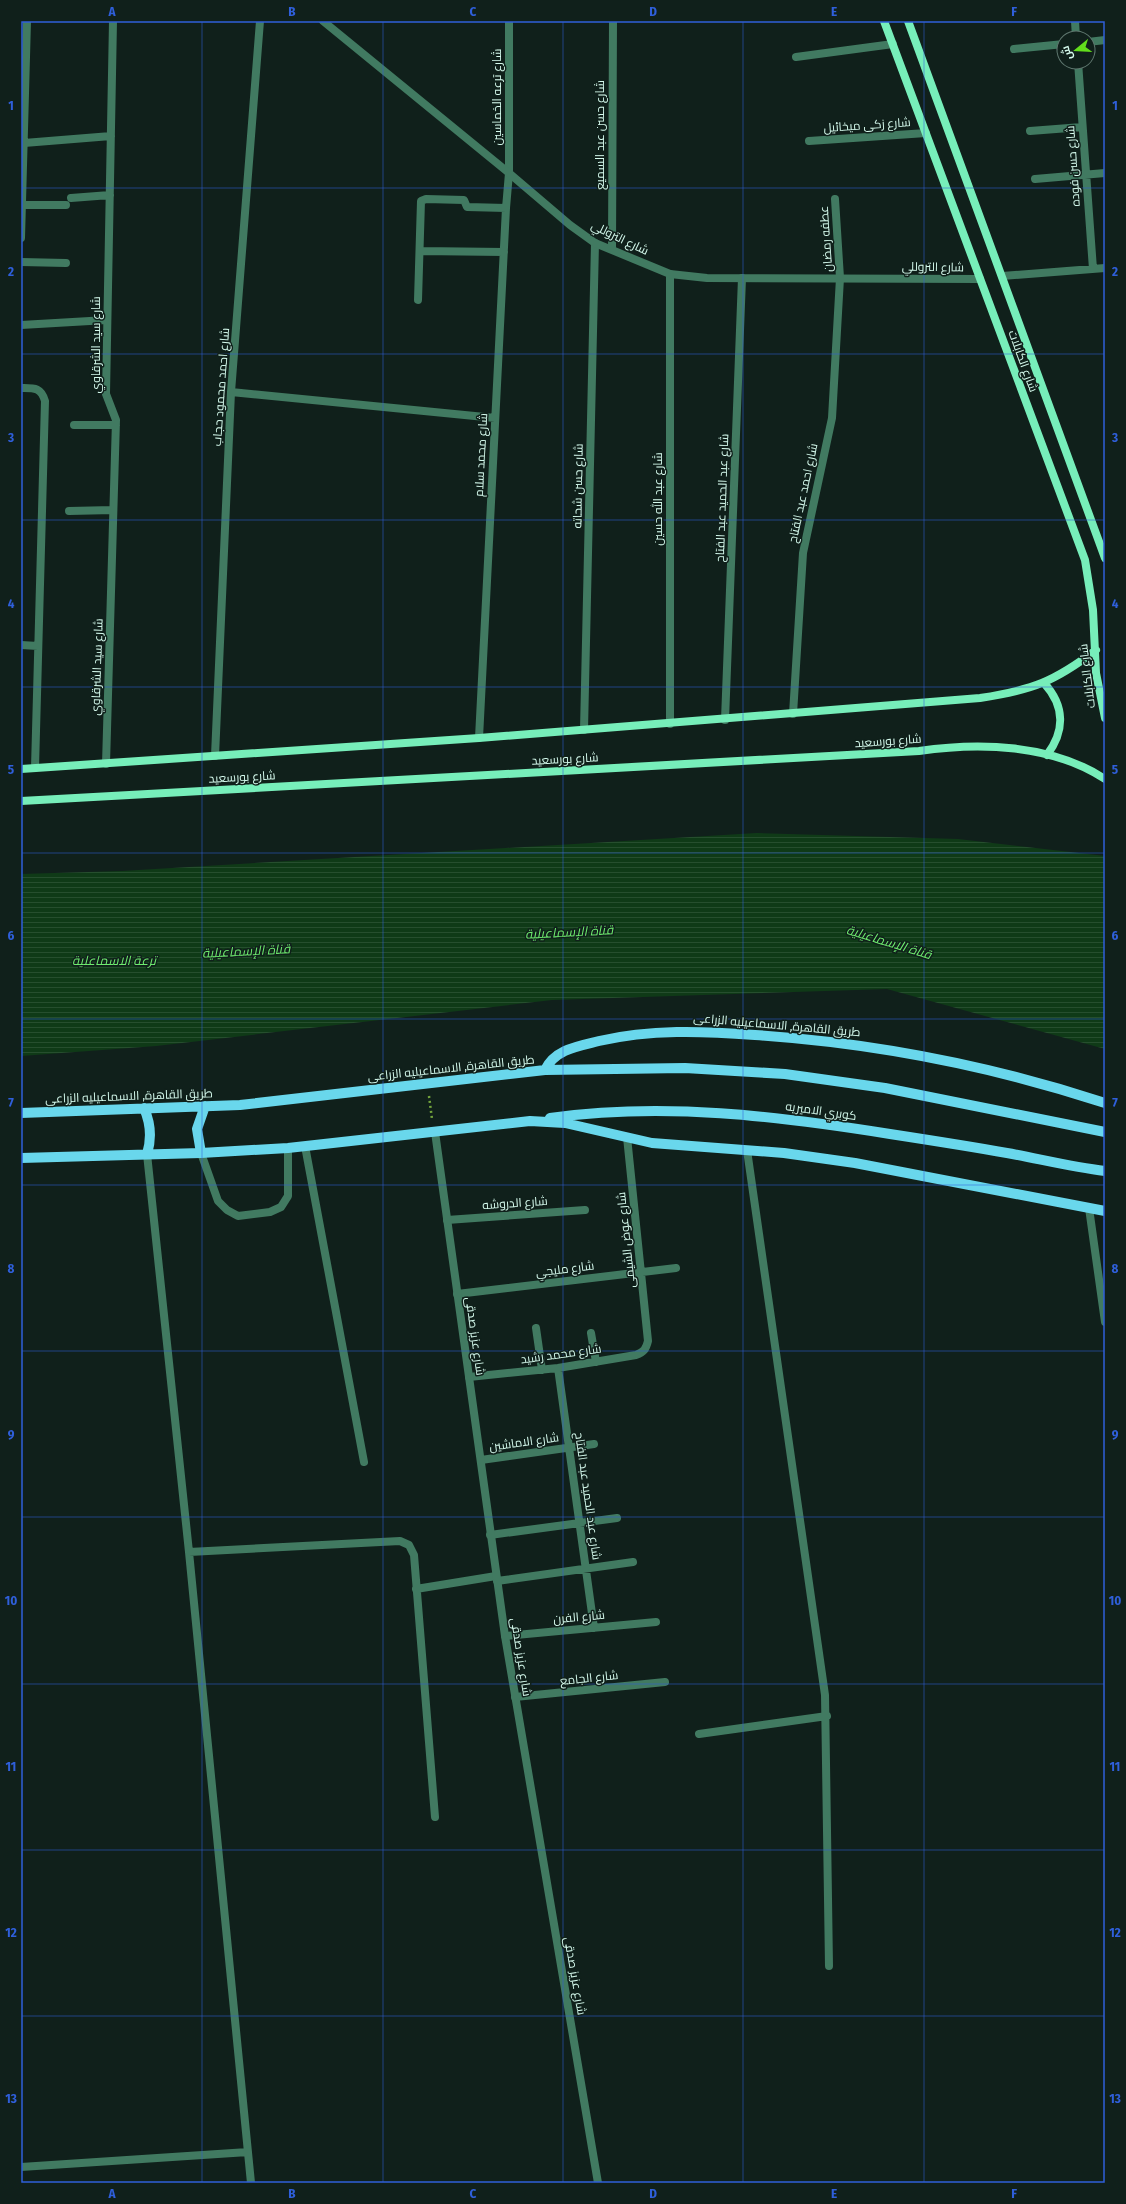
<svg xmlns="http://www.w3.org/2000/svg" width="1126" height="2204" font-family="'Fira Sans Condensed',Cairo,sans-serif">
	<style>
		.water { fill: url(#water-rules) }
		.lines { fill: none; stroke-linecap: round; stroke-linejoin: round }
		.path { stroke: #74a53d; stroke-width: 2.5; stroke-dasharray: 2 3; stroke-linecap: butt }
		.service { stroke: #417a61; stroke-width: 8 }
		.minor { stroke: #417a61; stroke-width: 8 }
		.tertiary { stroke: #417a61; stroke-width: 8 }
		.secondary { stroke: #77eeba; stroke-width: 8 }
		.primary { stroke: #69d7ec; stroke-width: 10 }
		.grid { fill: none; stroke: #2f5fda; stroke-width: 1; stroke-opacity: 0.55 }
		.labels { text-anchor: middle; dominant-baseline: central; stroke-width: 3; stroke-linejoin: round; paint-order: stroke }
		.street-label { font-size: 12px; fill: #d5faed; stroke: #10201b }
		.water-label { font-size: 13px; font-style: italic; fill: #6fed6f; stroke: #10201b }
		.neatline { fill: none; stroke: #2f5fda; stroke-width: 1.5 }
		.grid-label { font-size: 13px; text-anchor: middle; font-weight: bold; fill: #2f5fda }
	</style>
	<defs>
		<pattern id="water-rules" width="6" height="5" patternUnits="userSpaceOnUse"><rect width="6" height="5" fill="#0f3a17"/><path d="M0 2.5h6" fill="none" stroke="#264e2e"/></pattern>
	</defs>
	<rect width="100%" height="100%" fill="#10201b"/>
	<path class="water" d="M757 833 958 839 1105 856V1049L887 989 552 1000 156 1046 21 1056V874L122 871Z"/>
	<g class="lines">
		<path class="path" d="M429 1096 432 1119"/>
		<path class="service" d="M305 1146 364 1462
			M747 1150 825 1695 829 1966
			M201 1153 218 1201 227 1210 238 1216 270 1212 281 1207 288 1196V1148
			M147 1154 189 1552 251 2183
			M1089 1208 1105 1322
			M189 1552 400 1541 409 1545 414 1555 435 1817
			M416 1589 496 1576
			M699 1734 827 1716
			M21 2167 248 2152"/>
		<path class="minor" d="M1075 21 1076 38
			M1088 42 1105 40
			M1014 49 1064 44
			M796 57 893 44
			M1078 62 1093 269
			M1030 131 1082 127
			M809 141 926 133
			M24 143 111 136
			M1035 179 1105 173
			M71 198 110 195
			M22 205H66
			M21 238 27 21
			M612 249 613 21
			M420 251 504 252
			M21 262 66 263
			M670 274V724
			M1002 276 1105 268
			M418 300 421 201 426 199 464 200 467 207 506 208
			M21 325 107 320
			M21 388C34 388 41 387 45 401L35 768
			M231 392 495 418
			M74 425H116
			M69 511 113 510
			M21 645 38 646
			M793 714 803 553 832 418 840 278 835 199
			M725 720 742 278
			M584 730 595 243
			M479 738 506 208 509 173V21
			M215 756 231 392 260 21
			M106 764 116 420 106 394 113 21
			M447 1220 585 1210
			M457 1294 676 1268
			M536 1328 542 1370
			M591 1333 596 1362
			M558 1368 594 1628
			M469 1377 558 1368 636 1355C644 1352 646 1349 648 1341L627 1137
			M481 1460 594 1444
			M490 1535 617 1518
			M497 1581 633 1562
			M505 1636 656 1622
			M515 1697 665 1682"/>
		<path class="tertiary" d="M323 21 509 173 570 225 595 243 670 274 707 278 980 279
			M435 1132 505 1636 598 2183"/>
		<path class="secondary" d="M884 21 1085 560 1093 610 1096 673 1105 718
			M908 21 1105 558
			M1044 683C1065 706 1065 731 1047 755
			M21 769 479 738 980 698C1032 690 1054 682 1096 650
			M21 801 919 751C979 742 1052 744 1105 779"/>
		<path class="primary" d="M545 1070C555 1049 579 1046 599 1041 651 1029 702 1031 755 1035 875 1043 992 1066 1105 1103
			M144 1108C151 1124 152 1138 147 1154
			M21 1113 240 1105 545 1070 685 1068 785 1074 885 1088 1105 1132
			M550 1118C664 1102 777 1116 890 1134 929 1140 968 1146 1007 1153 1040 1159 1072 1167 1105 1171
			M201 1153 197 1129 205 1106
			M21 1158 201 1153 288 1148 530 1121 565 1123 652 1143 784 1153 855 1163 1105 1211"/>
	</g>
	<path class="grid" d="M202 21V2183M383 21V2183M563 21V2183M743 21V2183M924 21V2183M21 188H1105M21 354H1105M21 520H1105M21 687H1105M21 853H1105M21 1019H1105M21 1185H1105M21 1351H1105M21 1517H1105M21 1684H1105M21 1850H1105M21 2016H1105"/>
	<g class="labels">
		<g class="street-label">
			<text transform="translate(497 97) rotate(-90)">شارع ترعه الخماسين</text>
			<text transform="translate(867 125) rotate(-4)">شارع زكى ميخائيل</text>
			<text transform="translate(600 135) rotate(-90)">شارع حسن عبد السميع</text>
			<text transform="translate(1073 166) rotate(-94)">شارع حسن فوده</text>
			<text transform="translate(620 238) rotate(26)">شارع التروللي</text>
			<text transform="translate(826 239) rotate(-94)">عطفه رمضان</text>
			<text transform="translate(933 267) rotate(1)">شارع التروللي</text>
			<text transform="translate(96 345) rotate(-90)">شارع سيد الشرقاوي</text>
			<text transform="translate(1023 361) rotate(70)">شارع الكابلات</text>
			<text transform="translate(221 387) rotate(-86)">شارع احمد محمود حجاب</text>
			<text transform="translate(481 455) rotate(-87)">شارع محمد سلام</text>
			<text transform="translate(578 486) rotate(-89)">شارع حسن شحاته</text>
			<text transform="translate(803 493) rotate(-78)">شارع احمد عبد الفتاح</text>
			<text transform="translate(722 498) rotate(-88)">شارع عبد الحميد عبد الفتاح</text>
			<text transform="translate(658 499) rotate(-90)">شارع عبد الله حسين</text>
			<text transform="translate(97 667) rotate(-88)">شارع سيد الشرقاوي</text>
			<text transform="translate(1087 676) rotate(-97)">شارع الكابلات</text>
			<text transform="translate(888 741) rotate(-4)">شارع بورسعيد</text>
			<text transform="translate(565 759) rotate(-3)">شارع بورسعيد</text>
			<text transform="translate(242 777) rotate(-3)">شارع بورسعيد</text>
			<text transform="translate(777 1025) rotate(5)">طريق القاهرة, الاسماعيليه الزراعى</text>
			<text transform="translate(451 1068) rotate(-6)">طريق القاهرة, الاسماعيليه الزراعى</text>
			<text transform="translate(129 1096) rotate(-2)">طريق القاهرة, الاسماعيليه الزراعى</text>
			<text transform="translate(821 1111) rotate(8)">كوبري الاميريه</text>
			<text transform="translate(515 1203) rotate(-4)">شارع الدروشه</text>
			<text transform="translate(626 1240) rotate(-96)">شارع عوض الشيمى</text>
			<text transform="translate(565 1269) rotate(-7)">شارع مليجي</text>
			<text transform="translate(475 1336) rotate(82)">شارع عزيز صدقى</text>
			<text transform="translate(561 1354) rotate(-8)">شارع محمد رشيد</text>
			<text transform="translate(524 1442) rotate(-8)">شارع الاماشين</text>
			<text transform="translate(588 1496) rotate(82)">شارع عبد الحميد عبد الفتاح</text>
			<text transform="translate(579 1617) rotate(-5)">شارع الفرن</text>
			<text transform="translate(521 1657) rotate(81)">شارع عزيز صدقى</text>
			<text transform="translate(589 1678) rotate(-6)">شارع الجامع</text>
			<text transform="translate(575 1976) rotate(80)">شارع عزيز صدقى</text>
		</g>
		<g class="water-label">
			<text transform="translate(569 932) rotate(-3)">قناة الإسماعيلية</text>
			<text transform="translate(889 942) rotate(17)">قناة الإسماعيلية</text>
			<text transform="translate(246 951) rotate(-3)">قناة الإسماعيلية</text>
			<text x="114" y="960">ترعة الاسماعلية</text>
		</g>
	</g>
	<rect width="1126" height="2204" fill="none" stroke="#10201b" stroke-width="44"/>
	<g transform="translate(1076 50) rotate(252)"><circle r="19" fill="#10201b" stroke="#5f776f"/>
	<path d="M0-3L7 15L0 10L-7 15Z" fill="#62de1c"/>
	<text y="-6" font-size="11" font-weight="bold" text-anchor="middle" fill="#d5faed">ش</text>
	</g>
	<rect x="22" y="22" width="1082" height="2160" class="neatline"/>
	<g class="grid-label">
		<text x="112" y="16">A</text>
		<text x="292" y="16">B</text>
		<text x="473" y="16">C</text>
		<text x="653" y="16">D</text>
		<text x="834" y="16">E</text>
		<text x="1014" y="16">F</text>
		<text x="11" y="110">1</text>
		<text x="1115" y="110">1</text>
		<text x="11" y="276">2</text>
		<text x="1115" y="276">2</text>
		<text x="11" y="442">3</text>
		<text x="1115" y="442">3</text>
		<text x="11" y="608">4</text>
		<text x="1115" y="608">4</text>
		<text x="11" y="774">5</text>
		<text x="1115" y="774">5</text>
		<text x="11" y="940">6</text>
		<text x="1115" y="940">6</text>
		<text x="11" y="1107">7</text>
		<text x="1115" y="1107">7</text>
		<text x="11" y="1273">8</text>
		<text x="1115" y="1273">8</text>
		<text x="11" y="1439">9</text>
		<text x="1115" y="1439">9</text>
		<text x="11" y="1605">10</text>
		<text x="1115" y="1605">10</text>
		<text x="11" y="1771">11</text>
		<text x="1115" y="1771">11</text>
		<text x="11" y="1937">12</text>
		<text x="1115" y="1937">12</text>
		<text x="11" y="2103">13</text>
		<text x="1115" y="2103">13</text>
		<text x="112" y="2198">A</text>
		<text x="292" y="2198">B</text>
		<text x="473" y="2198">C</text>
		<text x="653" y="2198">D</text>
		<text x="834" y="2198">E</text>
		<text x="1014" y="2198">F</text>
	</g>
</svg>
